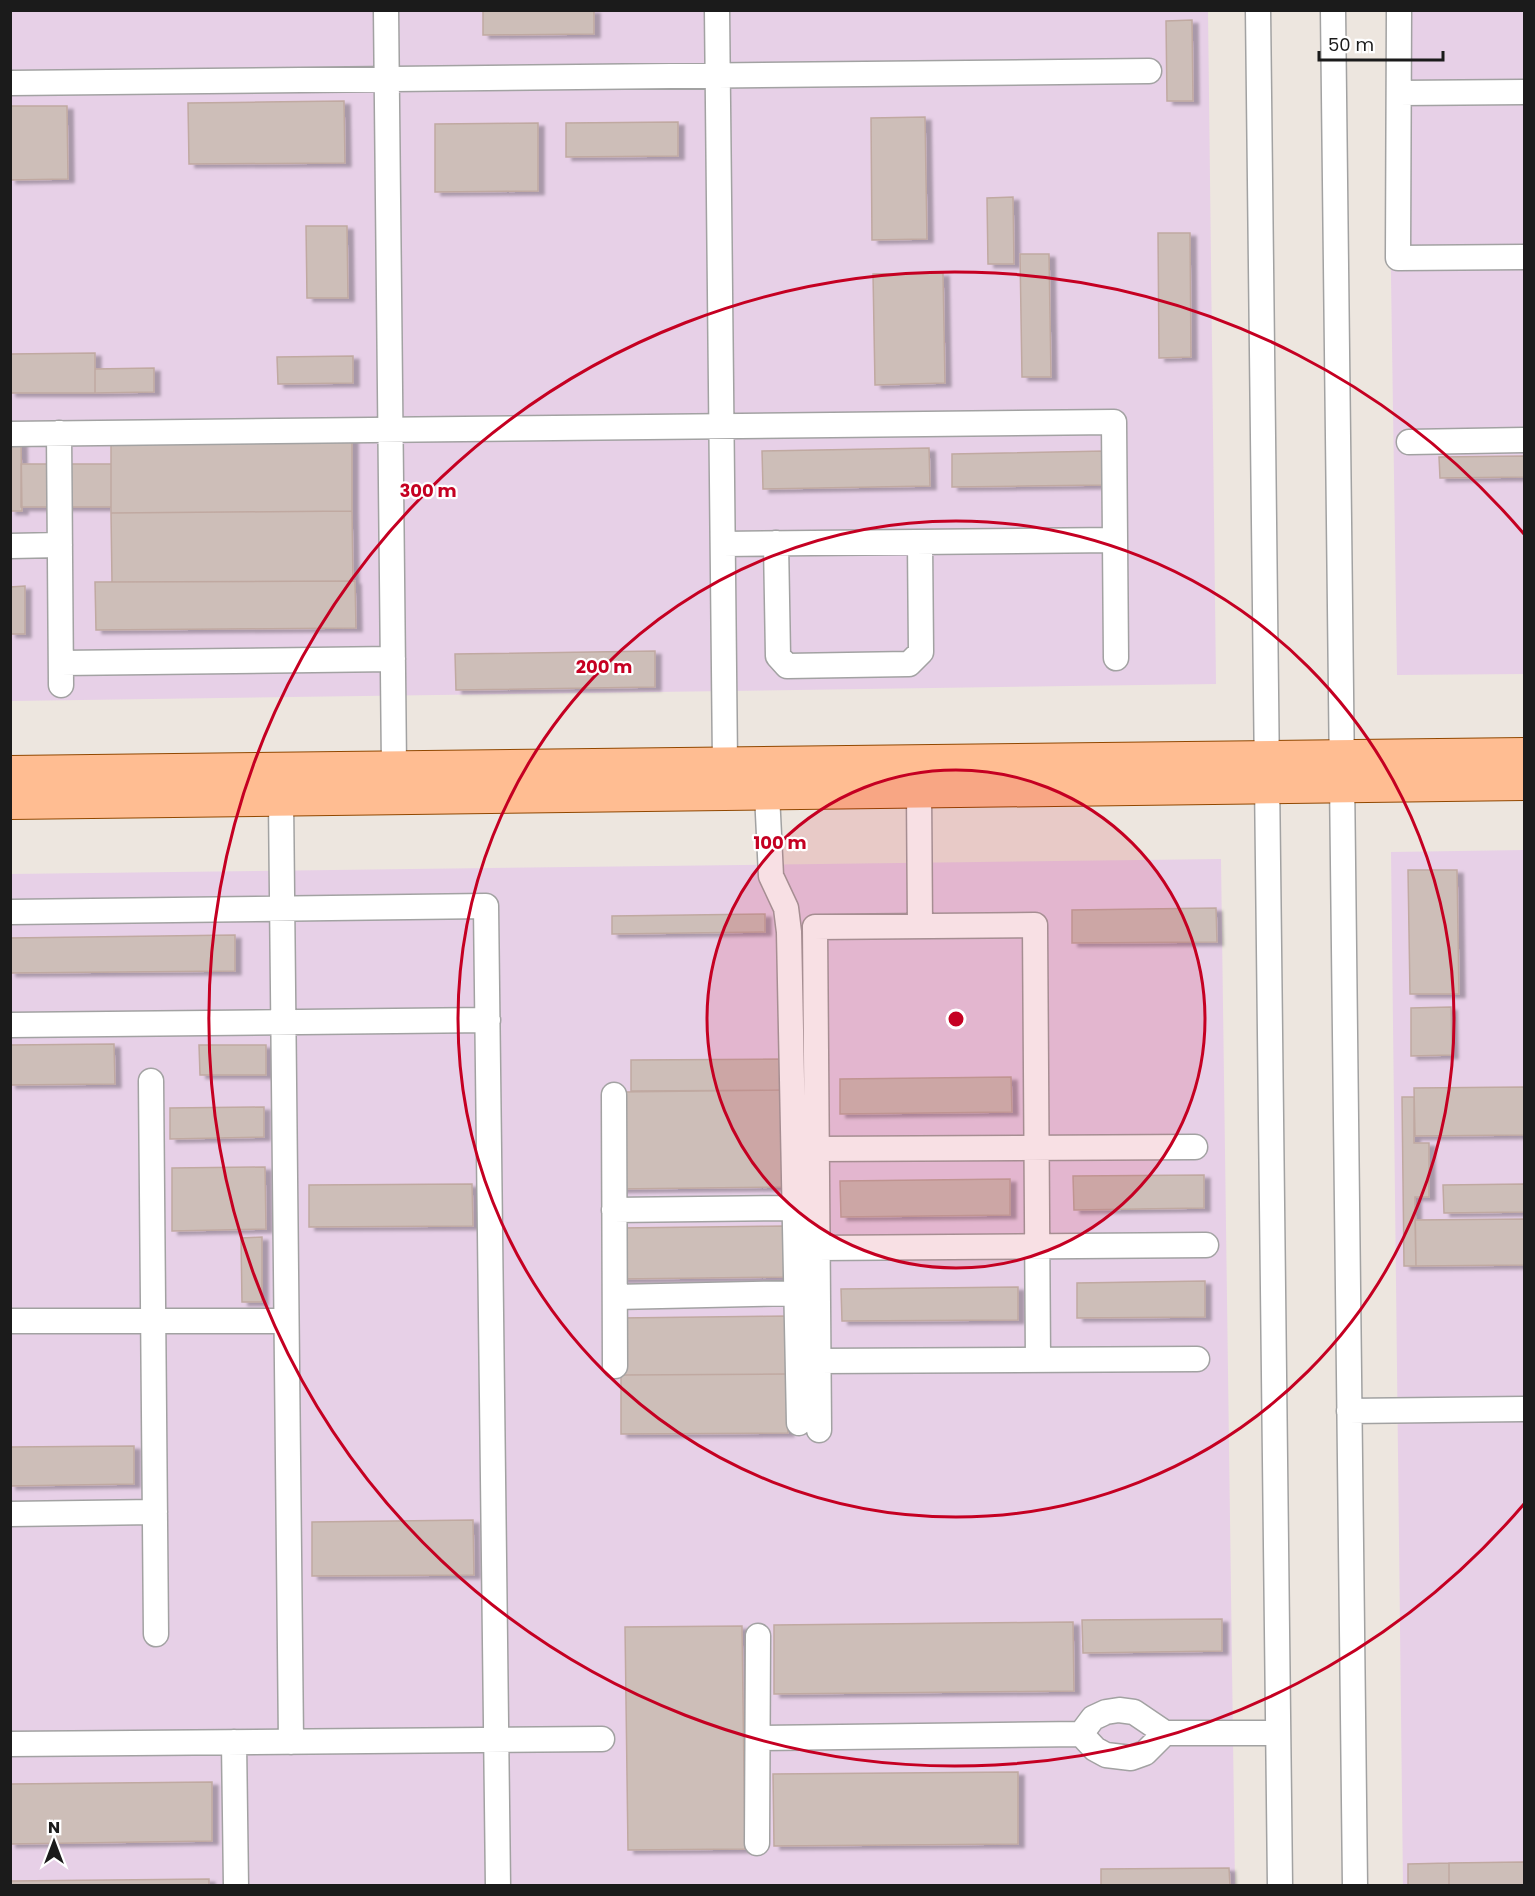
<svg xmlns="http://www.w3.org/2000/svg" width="1535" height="1896" font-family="Poppins,sans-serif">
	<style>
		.industrial { fill: #e7d0e7 }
		.building { fill: #cdbeb8; stroke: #c0a9a1; stroke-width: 1.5; filter: url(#shadow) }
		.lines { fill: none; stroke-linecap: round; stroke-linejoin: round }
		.minor-casing { stroke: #a2a2a2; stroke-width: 27 }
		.major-casing { stroke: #914800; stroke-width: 34 }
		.minor { stroke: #fff; stroke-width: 24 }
		.major { stroke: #ffbd92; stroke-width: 32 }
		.ring { fill: none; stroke: #c50022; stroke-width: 3 }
		.centre { fill: #c50022; stroke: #fff; stroke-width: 3 }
		.ring-label { font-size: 18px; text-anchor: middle; font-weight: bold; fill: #c50022; stroke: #fff; stroke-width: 4.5; stroke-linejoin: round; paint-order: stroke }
	</style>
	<defs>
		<filter id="shadow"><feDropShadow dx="6" dy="3.5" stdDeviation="1.5" flood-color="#0004"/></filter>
	</defs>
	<rect width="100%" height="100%" fill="#ede6df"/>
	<path class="industrial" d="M10 11H1208L1216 684 11 701Z
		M1387 11H1524V674L1397 675Z
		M1524 850V1885H1403L1391 852Z
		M1221 859 1235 1885H11L10 874Z"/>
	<path class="building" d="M483 10H594V34L483 35Z
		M1192 20 1193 101H1167L1166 21Z
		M344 101 345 163 189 164 188 103Z
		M10 106H67L68 179 10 180Z
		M925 117 927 239 872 240 871 118Z
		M678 122V156L566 157V123Z
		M538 123V191L435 192V124Z
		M1013 197 1014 264H988L987 198Z
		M306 226H347L348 298H307Z
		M1158 233H1190L1191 357 1159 358Z
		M1020 254H1049L1051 377H1022Z
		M943 273 945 383 875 385 873 274Z
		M95 353V393H10V354Z
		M353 356V383L278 384 277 357Z
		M154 368V392L95 393V369Z
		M352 438V511L111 513V440Z
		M10 441H21L22 511H10Z
		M929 448 930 486 763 489 762 451Z
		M1105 451V485L952 487V454Z
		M1524 456V477L1440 478 1439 457Z
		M21 464H111V507H21Z
		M352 511 353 581 112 582 111 513Z
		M355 581 356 628 96 630 95 582Z
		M25 586V634H10V587Z
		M655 651V687L456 690 455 654Z
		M1408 870H1457L1459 994H1410Z
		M1216 908 1217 942 1072 943V910Z
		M765 914V932L612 934V916Z
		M235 935V971L10 973V938Z
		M1451 1007 1452 1055 1411 1056V1008Z
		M114 1044 115 1084 10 1085V1045Z
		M199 1045H266V1075H200Z
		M786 1059 787 1090 631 1091V1060Z
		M1011 1077 1012 1112 840 1114V1079Z
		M1524 1087V1135L1415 1136 1414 1088Z
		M787 1090 788 1187 618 1189 617 1092Z
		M1402 1097H1414V1143H1429V1197H1415L1416 1266H1404Z
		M264 1107V1137L170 1139V1108Z
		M265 1167 266 1229 172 1231V1168Z
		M1204 1175V1208L1074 1210 1073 1176Z
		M1010 1179V1215L841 1217 840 1181Z
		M472 1184 473 1226 309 1227V1185Z
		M1524 1184V1212L1444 1213 1443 1185Z
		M1524 1219V1265L1416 1266 1415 1220Z
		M784 1226 785 1277 621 1279 620 1228Z
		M262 1237V1302H242L241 1238Z
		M1205 1281V1317L1077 1318V1283Z
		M1018 1287V1320L842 1321 841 1289Z
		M787 1316 788 1374 621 1375 620 1318Z
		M788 1374V1433L621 1434V1375Z
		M134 1446V1484L10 1486V1447Z
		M473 1520 474 1575 312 1576V1522Z
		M1222 1619V1651L1083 1653 1082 1620Z
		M1073 1622 1074 1691 774 1694V1625Z
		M742 1626 745 1849 628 1850 625 1627Z
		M1018 1772V1844L774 1846 773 1774Z
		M212 1782V1841L10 1844V1784Z
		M1524 1862V1886H1449V1863Z
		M1449 1863V1886H1408V1864Z
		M1229 1868 1230 1886H1101V1869Z
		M209 1879V1886H10V1881Z"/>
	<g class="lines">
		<defs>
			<path id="minor" d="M386 10 394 767
				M717 10 725 763
				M1258 10 1280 1886
				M1333 10 1355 1886
				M1399 10 1398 258 1524 257
				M10 83 1149 71
				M1399 93 1524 92
				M59 433 61 685
				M10 434 1114 422 1116 658
				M1409 442 1524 440
				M776 543 778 656 787 666 909 664 921 652 920 542
				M723 544 1115 540
				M10 546 60 545
				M61 663 393 659
				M919 792 920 926
				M767 794 771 876 786 908 789 932 799 1423
				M281 800 291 1742
				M10 912 486 906 498 1886
				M10 1025 488 1020
				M151 1081 156 1634
				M614 1095 615 1366
				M817 1149 1195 1147
				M614 1210 794 1208
				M817 1248 1206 1245
				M615 1297 796 1293
				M10 1321H286
				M818 1361 1197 1359
				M1349 1411 1524 1409
				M819 1430 815 927 1035 925 1038 1360
				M10 1514 155 1512
				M1081 1734 1093 1718 1106 1712 1119 1710 1134 1712 1165 1733H1278
				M758 1738 1081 1734 1095 1749 1106 1755 1131 1758 1145 1753 1165 1733
				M234 1742 236 1886
				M10 1744 602 1739
				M757 1843 758 1636"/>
			<path id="major" d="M10 772 1524 754
				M10 803 1524 784"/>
		</defs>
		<use href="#minor" class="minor-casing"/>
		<use href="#major" class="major-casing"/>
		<use href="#minor" class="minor"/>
		<use href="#major" class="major"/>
	</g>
	<circle cx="956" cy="1019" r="249" fill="#c50022" fill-opacity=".12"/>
	<g class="ring">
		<circle cx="956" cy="1019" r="249"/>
		<circle cx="956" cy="1019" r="498"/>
		<path d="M1524 1504A747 747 0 1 1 1524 534"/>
	</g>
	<circle cx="956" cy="1019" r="9" class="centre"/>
	<g class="ring-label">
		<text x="428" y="497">300 m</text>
		<text x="604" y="673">200 m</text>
		<text x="780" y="849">100 m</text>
	</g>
	<rect width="1535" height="1896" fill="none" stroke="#1b1b1b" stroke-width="24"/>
	<g transform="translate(54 1842)" stroke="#ffffff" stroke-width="4.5" paint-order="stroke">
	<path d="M0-4.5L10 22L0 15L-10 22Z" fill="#1b1b1b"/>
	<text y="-9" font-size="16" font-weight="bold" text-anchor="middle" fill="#1b1b1b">N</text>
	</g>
	<path d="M1319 51v9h124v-9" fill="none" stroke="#1b1b1b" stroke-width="3"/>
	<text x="1328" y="51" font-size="18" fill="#1b1b1b" stroke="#ffffff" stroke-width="4.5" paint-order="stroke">50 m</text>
</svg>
